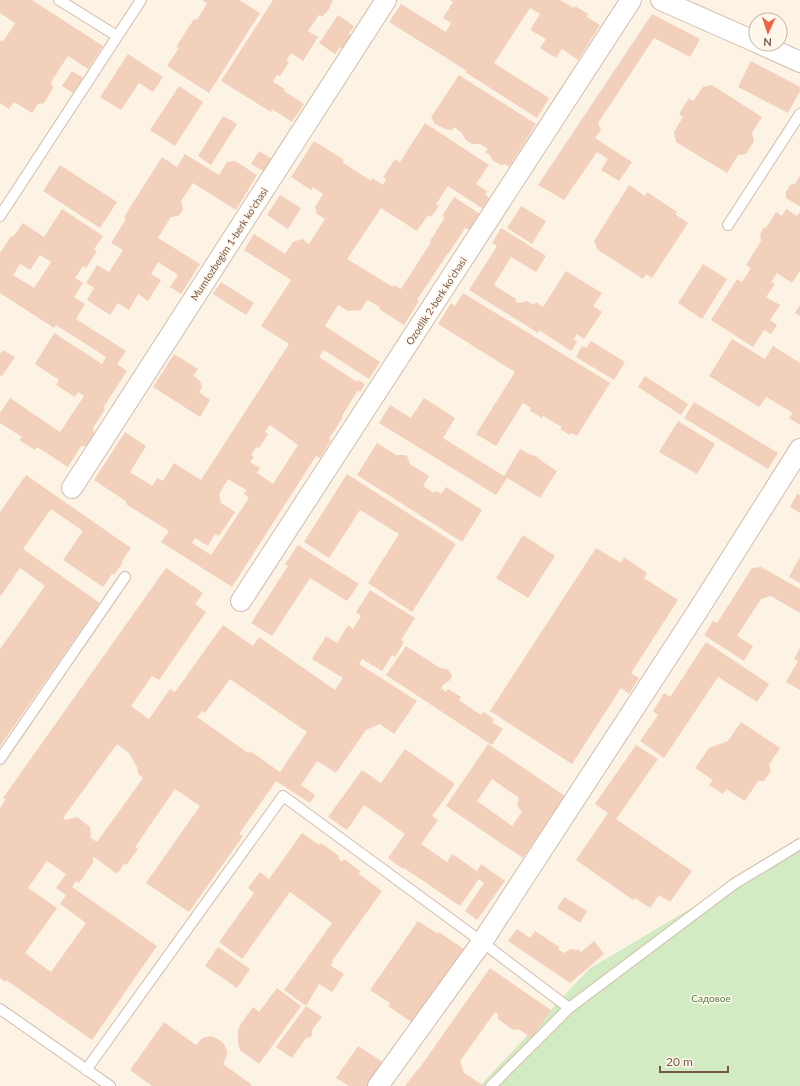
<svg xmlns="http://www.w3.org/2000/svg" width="800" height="1086" font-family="Lato,sans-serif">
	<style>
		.green { fill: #d3ebc2 }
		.building { fill: #f3d0bb; fill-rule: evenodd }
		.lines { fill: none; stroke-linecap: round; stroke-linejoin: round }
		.lane-casing { stroke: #d1bcad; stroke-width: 12 }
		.street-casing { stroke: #d1bcad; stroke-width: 22 }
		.lane { stroke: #fff; stroke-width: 10 }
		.street { stroke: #fff; stroke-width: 20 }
		.labels { text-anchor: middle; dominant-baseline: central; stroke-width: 3; stroke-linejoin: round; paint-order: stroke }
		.street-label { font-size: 10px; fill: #765849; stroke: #fff7eb }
		.park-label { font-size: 10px; fill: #547c40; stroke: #fff7eb }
	</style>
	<rect width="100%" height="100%" fill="#fdf3e4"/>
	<path class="green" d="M800 843V1086H480L589 969Z"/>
	<path class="building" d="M0 0H32L103 46 88 69 68 56 51 82 53 88 44 103 38 104 32 113 14 102 9 109 0 103V41L4 40 15 23 0 13Z
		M202 0H239L260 13 209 93 167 66 179 48 176 47 194 19 197 20 207 3Z
		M273 0H333L329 9 322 17 319 15 308 31 318 37 303 61 291 53 286 61 289 62 280 76 277 75 273 82 285 89 284 91 304 104 292 122 272 109 271 112 221 81Z
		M450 0H560L574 8 575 6 588 14 587 17 600 25 578 60 562 49 556 58 540 48 546 39 530 30 540 14 530 8 494 63 549 98 537 118 465 72 467 71 389 22 401 4 446 32 451 23 443 18 453 2Z
		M652 14 700 39 690 57 654 38 598 123 601 130 595 138 632 162 619 181 601 170 608 159 597 152 564 200 538 185Z
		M338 15 354 26 349 34 352 36 343 49 340 47 335 54 319 43Z
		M128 54 163 77 153 92 139 83 121 110 100 97Z
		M751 61 800 87V91L788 113 738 87Z
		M72 71 83 78 73 93 62 86Z
		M459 75 536 124 509 167 505 164 501 165 492 160 490 155 485 152 488 149 480 144H472L466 140 461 132 454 127 452 130 445 129 435 124 431 117Z
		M712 85 762 117 752 133 754 141 746 154 738 155 727 173 676 142 674 132 683 117 679 114 689 98 693 101 703 87Z
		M179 86 203 102 175 146 150 130Z
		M223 116 237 124 211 165 198 156Z
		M425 123 489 165 476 184 487 191 485 195 490 198 483 209 448 186 436 204 439 206 431 217 428 215 417 231 381 208 347 259 393 287 394 285 401 289 431 242 430 241 445 217 442 216 454 197 480 214 470 230 465 228 449 253H448L417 300 419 301 404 325 379 309 380 307 367 300 361 310 348 311 338 305 325 326 380 362 369 379 324 350 319 357 357 382 358 380 365 384 360 392 358 390 342 416 343 417 329 439 331 440 320 458 316 456 232 587 161 542 169 531 126 504 127 502 94 480 125 432 146 446 130 472 152 486 157 478 163 481 174 463 201 480 289 344 261 326 291 280 244 250 254 234 285 254 293 242 302 239 309 244 325 219 317 214 315 207 323 194 313 187 311 190 291 177 314 141 344 160 342 162 371 181 372 178 383 185 386 179 383 177 395 159 400 162ZM270 425 298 445 273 484 257 473 260 468 250 462 254 457 251 455 256 447 259 448 268 434 265 432ZM228 479 246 490 244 494 249 498 211 555 192 543 195 538 208 546 215 534 219 536 235 512 221 503 219 494Z
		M259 151 272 159 265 172 251 164Z
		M185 154 219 175 227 162 235 161 257 175 236 210 193 183 181 201 183 209 181 213 178 216 171 217 158 238 200 264 181 294 170 287 178 275 158 262 151 274 161 280 148 301 138 294 129 310 118 303 110 315 87 300 94 288 86 283 97 265 109 272 123 250 111 243 126 219 124 217 162 157 177 167Z
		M60 165 117 202 100 228 43 191Z
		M800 175V206L786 198V192L790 185 795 184Z
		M629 185 645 196 647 192 677 212 675 214 688 223 652 278 646 274 643 279 598 250 594 241Z
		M280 195 301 208 288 229 267 215Z
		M521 206 546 221 532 244 507 228Z
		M62 209 103 236 94 249 97 251 86 268 83 266 75 278 83 283 74 297 85 304 76 319 126 351 117 364 127 371 103 408 105 409 93 428 94 434 87 446H81L68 467 37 447 35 450 19 440 22 437 0 423V413L10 398 60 432 84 396 78 392 75 397 56 385 59 380 35 364 54 333 102 364 106 357 56 325 54 328 0 293V253L11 236 13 237 23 223 44 237ZM40 255 51 262 34 288 13 275 20 264 30 270Z
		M786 209 797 216 800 212V271L792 283 777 273 771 282 775 284 766 297 780 305 770 320 777 325 771 334 764 330 753 347 711 320 737 279 742 282 751 268 746 265 761 241 760 234 764 227 766 228 776 212 782 216Z
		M501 228 546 256 536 272 511 257 494 285 516 299 515 301 518 303 527 301 534 305 536 302 543 307 566 271 602 293 593 306 602 312 584 339 577 334 574 339 577 342 571 351 539 330 538 333 469 290 497 246 492 243Z
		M703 264 727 279 702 319 678 303Z
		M221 282 254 303 246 315 213 294Z
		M463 293 610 383 577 436 571 433 570 435 560 429 562 427 543 416 542 418 530 411 531 408 523 403 496 446 476 434 515 372 438 324 451 303 455 306Z
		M800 305V316L795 313Z
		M732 339 765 359 773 346 800 363V425L789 418 793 413 766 397 759 407 709 376Z
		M591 341 625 362 614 380 576 357 582 346 586 348Z
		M3 350 15 357 2 376 0 375V354Z
		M174 354 198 369 193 376 198 379 201 383 202 387 199 392 210 400 200 417 153 387Z
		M645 376 688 404 681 415 638 387Z
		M424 398 455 418 443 438 504 476 520 449 531 455 536 456 543 462 557 471 540 498 507 478 496 495 379 423 390 405 411 418Z
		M694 402 778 453 768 469 684 418Z
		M678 421 715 444 697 474 659 452Z
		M377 443 396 455H404L407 456 410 464 429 476 423 486 434 493 436 491 441 494 446 487 482 510 462 542 357 475Z
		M347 474 456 544 412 612 368 583 399 534 360 510 329 558 304 542Z
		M26 475 131 548 122 561 123 562 114 575 112 574 103 587 63 560 83 531 51 509 23 549 100 603 0 746V649L45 586 20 568 0 597V512Z
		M797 494 800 495V513L790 507Z
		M523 535 555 556 528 598 496 578Z
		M298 545 359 584 347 601 310 578 272 636 251 623 288 566 285 564Z
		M596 548 621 563 624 557 647 573 644 578 678 600 631 673 639 678 629 694 621 688 572 764 490 711Z
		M800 557V583L789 577Z
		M761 567 800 589V613L771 596 761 599 737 636 753 646 744 661 704 635 713 621 717 623 752 568Z
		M166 568 203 593 195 604 206 612 159 680 152 676 131 706 149 719 170 689 175 692 223 625 253 646 259 637 335 690 343 678 312 659 326 636 337 643 348 625 353 629 361 616 356 612 370 590 415 618 401 640 404 642 395 657 392 655 382 671 362 659 359 664 417 701 394 734 380 724 366 730 336 773 317 761 301 785 315 795 310 803 276 781 239 834 243 836 189 912 146 883 200 806 175 789 135 847 138 849 126 865 124 864 117 874 94 857 92 859 94 861 79 883 76 881 72 887 157 946 92 1040 6 980 5 982 0 978V808L6 799 3 798ZM230 679 307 732 280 772 250 751 248 753 197 717 202 711 205 713ZM117 744 129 753 137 767 138 774 143 778 97 842 91 838 90 827 77 817 66 820 63 818ZM47 861 66 874 56 888 66 895 60 904 86 923 51 972 25 953 57 908 28 888Z
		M706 642 769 684 757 702 718 677 664 758 640 741 658 715 653 711 664 693 670 697Z
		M406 646 440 668 447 669 450 672 452 677 450 680 444 684 441 688 446 692 448 689 461 697 459 700 481 715 483 712 494 719 492 722 503 729 492 745 386 675Z
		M800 648V690L786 682 798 661 794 659Z
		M741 722 780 748 769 765 771 771 764 781H758L745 801 726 789 723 794 709 785 713 780 695 768 709 748 728 741Z
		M488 744 565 796 523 858 446 806ZM492 779 519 798 517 806 522 812 512 826 477 801Z
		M636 745 658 759 616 819 692 871 670 902 659 895 650 908 635 898 633 900 576 860 608 813 595 804Z
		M405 749 455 784 432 816 438 820 421 844 447 862 452 854 477 871 481 864 505 881 477 920 465 911 484 883 479 879 460 906 404 868 403 869 388 858 405 834 364 805 347 830 328 817 362 770 381 783Z
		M302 833 319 845 321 843 339 856 338 858 342 862 344 859 360 871 359 874 382 891 332 961 333 962 331 966 344 974 332 992 319 984 306 1006 322 1017 312 1030V1035L311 1037 306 1038 292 1058 276 1047 306 1006 284 990 332 923 290 892 242 959 219 942 254 893 248 888 260 872 269 879Z
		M564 897 587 911 580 923 557 908Z
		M418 921 438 934 439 932 468 952 417 1026 388 1006 390 1003 370 990Z
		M517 929 530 938 535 931 559 947 558 949 564 953 571 949 578 950 581 952 594 941 604 954 570 983 508 941Z
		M218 947 250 969 237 988 205 966Z
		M490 968 551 1010 532 1038 518 1029 513 1030 498 1019V1014L495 1012 460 1061 464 1073 484 1086H405L417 1070H418Z
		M277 988 301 1006 259 1064 240 1050 238 1043V1030L240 1025 253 1007 259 1012Z
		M164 1022 196 1045 202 1038 207 1037 211 1036 218 1039 224 1044 227 1051V1055L223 1064 252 1085 251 1086H152L130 1070Z
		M358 1046 389 1066 375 1086H349L336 1078Z"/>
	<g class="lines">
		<defs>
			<path id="lane" d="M59 0 117 36
				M0 216 141 0
				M728 225 800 114
				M0 759 125 577
				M0 1009 110 1086
				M86 1070 283 796 482 942 569 1008
				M491 1086 569 1008 734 884 800 844"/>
			<path id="street" d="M661 0 756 42
				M760 44 800 62
				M72 488 386 0
				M241 601 631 0
				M378 1086 482 942 697 612 800 449"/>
		</defs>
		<use href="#lane" class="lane-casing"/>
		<use href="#street" class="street-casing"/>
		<use href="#lane" class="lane"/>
		<use href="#street" class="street"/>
	</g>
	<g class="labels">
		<g class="street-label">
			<text transform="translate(229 244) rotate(-57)">Mumtozbegim 1-berk koʻchasi</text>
			<text transform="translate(436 301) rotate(-57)">Ozodlik 2-berk koʻchasi</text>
		</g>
		<g class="park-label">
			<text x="711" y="998">Садовое</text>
		</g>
	</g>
	<g transform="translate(768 32) rotate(183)"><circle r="19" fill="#fff7eb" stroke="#c8b7aa"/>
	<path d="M0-3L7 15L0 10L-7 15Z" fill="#ea6745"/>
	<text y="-6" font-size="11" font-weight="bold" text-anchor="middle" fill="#765849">N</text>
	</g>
	<path d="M660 1066v6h68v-6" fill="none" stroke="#765849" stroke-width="2"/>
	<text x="666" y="1066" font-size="12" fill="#765849" stroke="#fff7eb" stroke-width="3" paint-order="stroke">20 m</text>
</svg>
